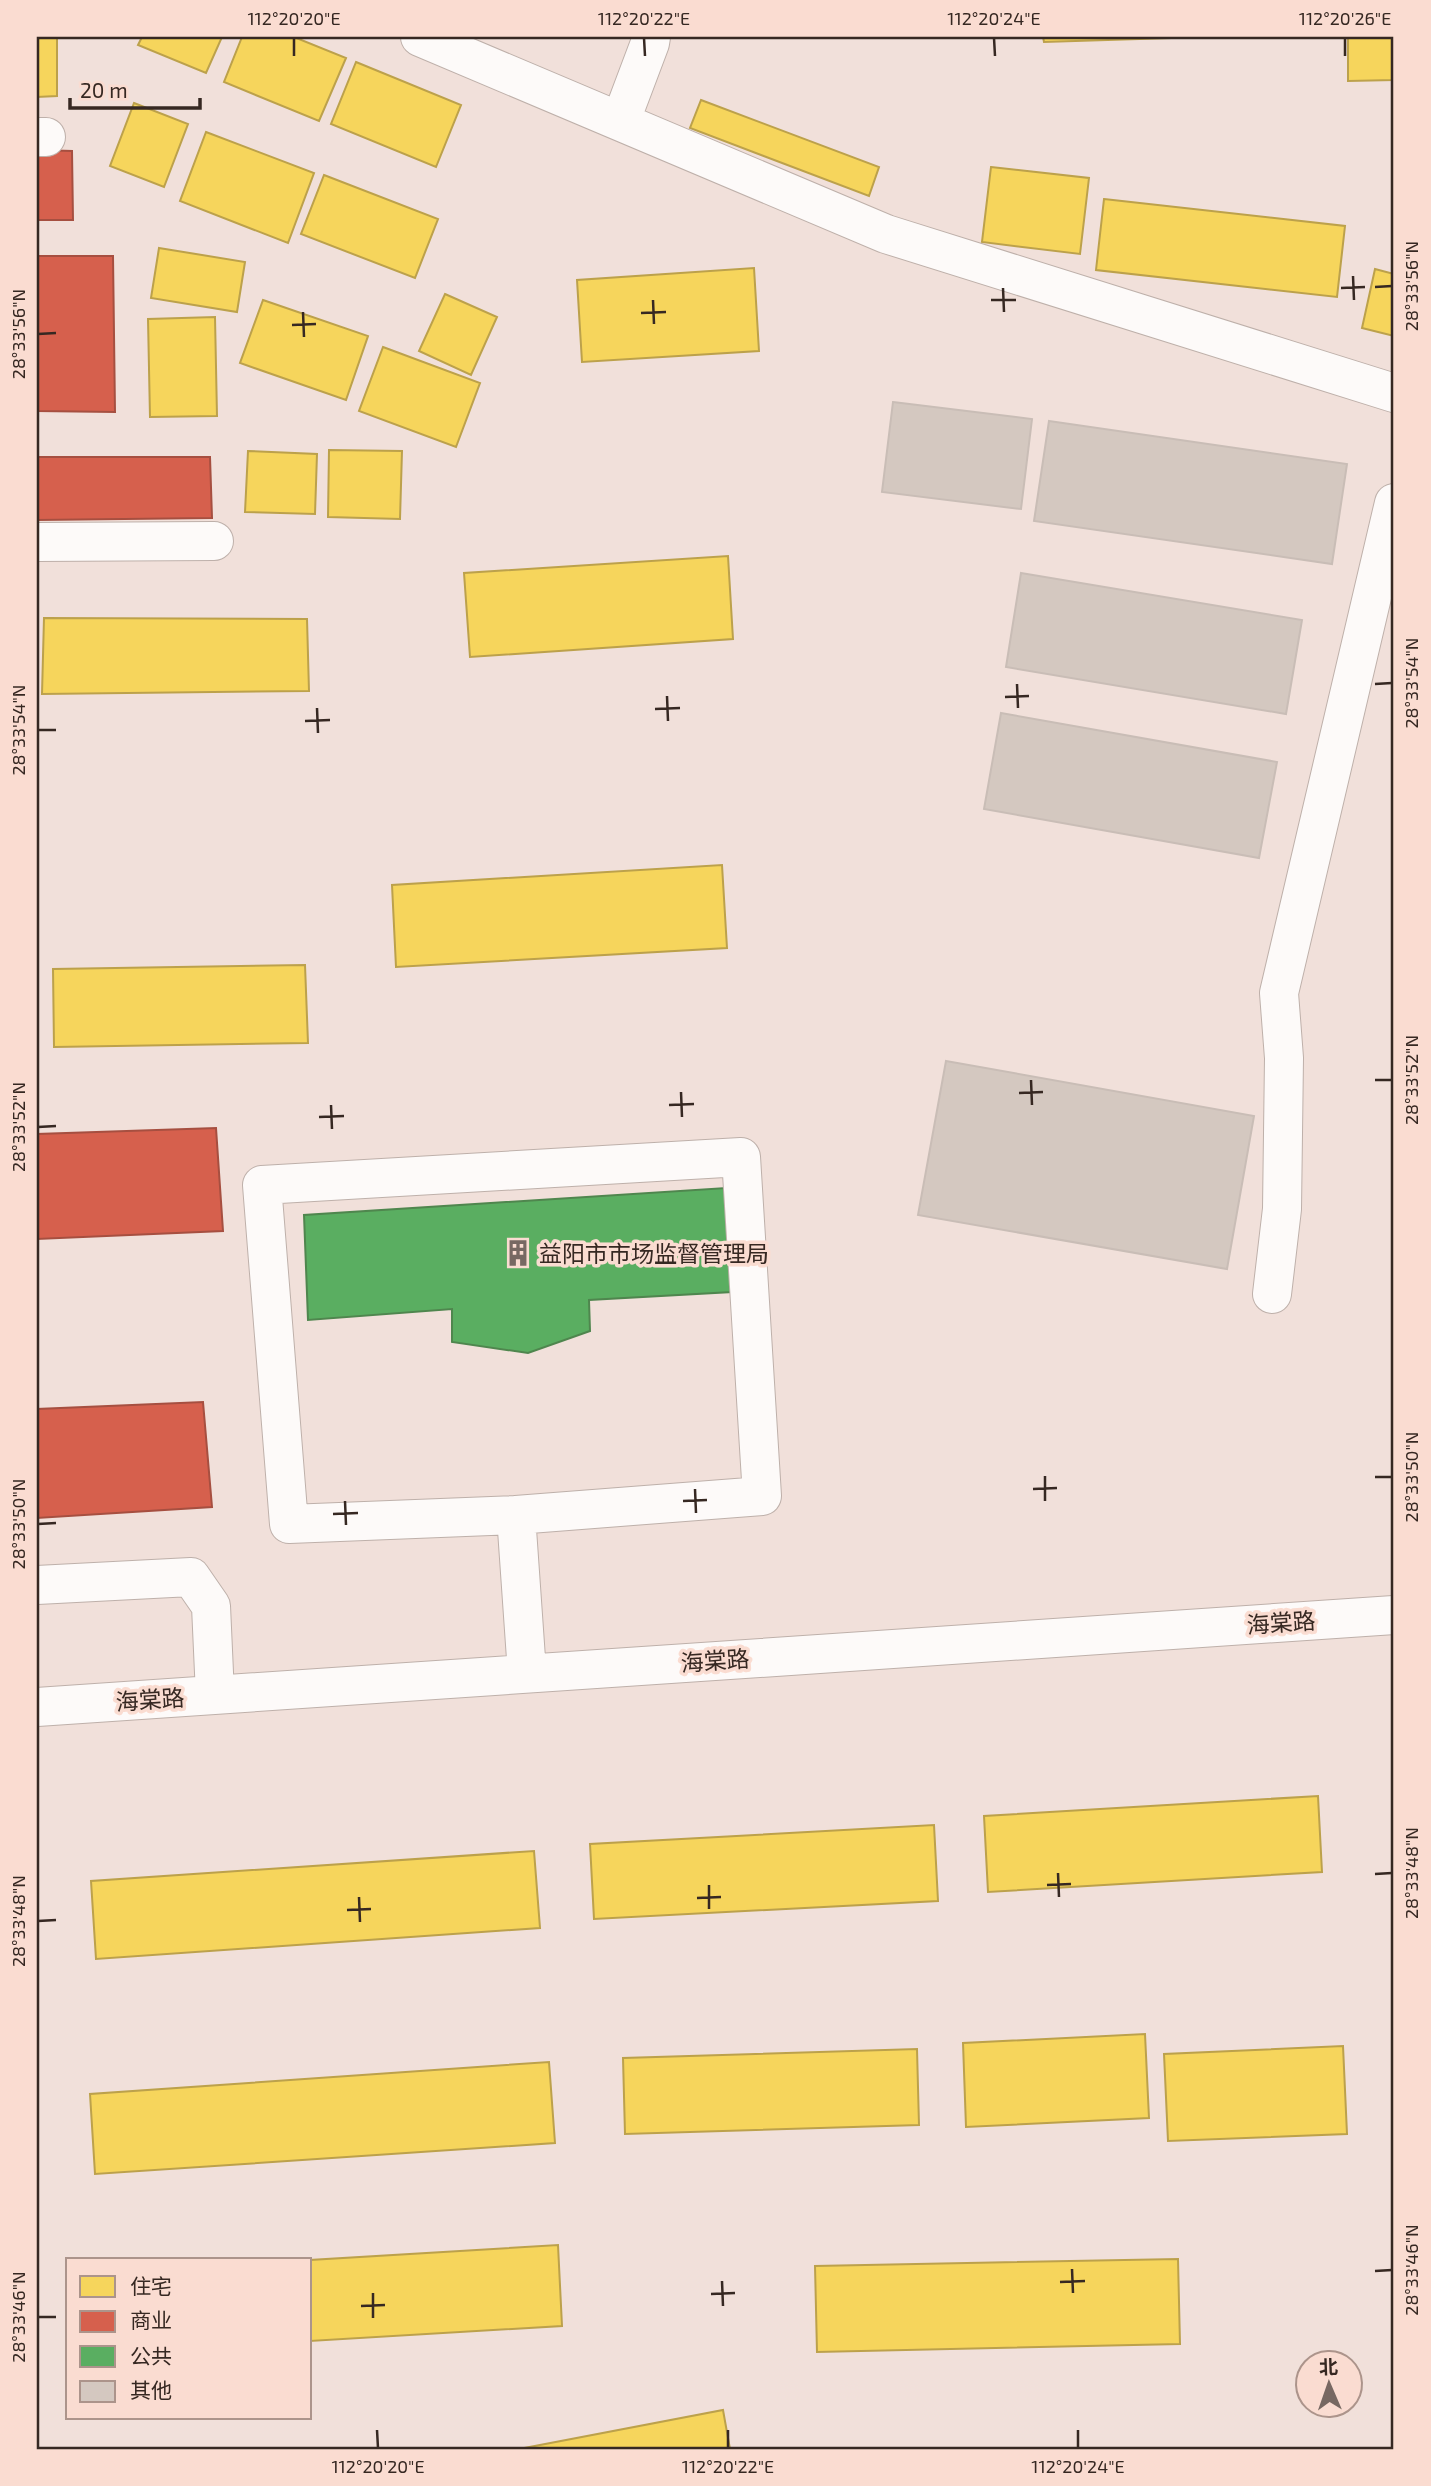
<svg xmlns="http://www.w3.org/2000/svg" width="1431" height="2486" font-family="'Exo 2','Noto Sans SC',sans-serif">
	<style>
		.homes { fill: #f6d55c; stroke: #bca14b; stroke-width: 2 }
		.shops { fill: #d6604d; stroke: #a64f40; stroke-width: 2 }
		.public { fill: #5aae61; stroke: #4f864e; stroke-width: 2 }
		.building { fill: #d4c8c0; stroke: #c9bdb6; stroke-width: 2 }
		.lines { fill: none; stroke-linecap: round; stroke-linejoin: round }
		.minor-casing { stroke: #beb0aa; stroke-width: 40 }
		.minor { stroke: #fdfaf9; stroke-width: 38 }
		.ticks { fill: none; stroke: #362822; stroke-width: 2.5 }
		.labels { text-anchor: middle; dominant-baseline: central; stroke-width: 7; stroke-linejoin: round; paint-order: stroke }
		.poi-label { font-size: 23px; fill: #362822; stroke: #fadcd1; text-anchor: start }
		.street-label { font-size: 23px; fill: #362822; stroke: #fadcd1 }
		.neatline { fill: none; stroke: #362822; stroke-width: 2.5 }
		.ticks-label { font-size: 18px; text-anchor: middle; fill: #362822 }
	</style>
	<rect width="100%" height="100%" fill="#f1e0da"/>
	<path class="homes" d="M37 37H57V96L37 97Z
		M142 37H222L206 73 138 45Z
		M242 37H294L346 58 319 121 224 82Z
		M1043 37H1204L1044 42Z
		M1348 37H1394V80L1348 81Z
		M356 62 461 105 436 167 331 124Z
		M701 100 879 167 869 196 690 128Z
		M134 103 188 124 164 187 110 166Z
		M206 132 314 173 288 243 180 201Z
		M991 167 1089 178 1080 254 982 242Z
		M324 175 438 219 415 278 301 234Z
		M1104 199 1345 226 1337 297 1096 270Z
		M159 248 245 262 237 312 151 298Z
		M754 268 759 351 582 362 577 280Z
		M1375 269 1394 274V336L1362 328Z
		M445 294 497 317 471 375 419 351Z
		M263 300 368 336 346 400 240 363Z
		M215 317 217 416 150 417 148 319Z
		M383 347 480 383 456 447 359 411Z
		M329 450 402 451 400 519 328 517Z
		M248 451 317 454 315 514 245 512Z
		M728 556 733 639 470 657 464 573Z
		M44 618 307 619 309 691 42 694Z
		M722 865 727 948 396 967 392 885Z
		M305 965 308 1043 54 1047 53 969Z
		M1318 1796 1322 1872 988 1892 984 1816Z
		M934 1825 938 1901 594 1919 590 1844Z
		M534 1851 540 1928 96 1959 91 1881Z
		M1145 2034 1149 2118 966 2127 963 2043Z
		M1343 2046 1347 2134 1168 2141 1164 2054Z
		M917 2049 919 2125 625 2134 623 2058Z
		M549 2062 555 2143 95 2174 90 2094Z
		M558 2245 562 2326 310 2341V2260Z
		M1178 2259 1180 2344 817 2352 815 2266Z
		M723 2410 730 2449H519Z"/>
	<path class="shops" d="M37 150 72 151 73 220H37Z
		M37 256H113L115 412 37 411Z
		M37 457H210L212 518 37 520Z
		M216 1128 223 1231 37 1239V1134Z
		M203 1402 212 1507 37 1518V1409Z"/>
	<path class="public" d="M726 1188 732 1292 589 1300 590 1331 528 1353 452 1342V1309L308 1320 304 1215Z"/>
	<path class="building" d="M893 402 1032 419 1021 509 882 492Z
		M1049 421 1347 464 1332 564 1034 521Z
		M1021 573 1302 620 1286 714 1006 667Z
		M1001 713 1277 762 1259 858 984 809Z
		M946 1061 1254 1116 1227 1269 918 1215Z"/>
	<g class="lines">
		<defs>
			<path id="minor" d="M420 37 886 234 1394 393
				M621 120 650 43 651 37
				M37 137H46
				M37 542 214 541
				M1272 1294 1282 1209 1284 1058 1279 993 1394 503
				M516 1515 289 1524 262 1185 741 1157 762 1496 516 1515 527 1673
				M37 1585 191 1577 211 1606 215 1695
				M37 1707 1394 1615"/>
		</defs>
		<use href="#minor" class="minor-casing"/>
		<use href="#minor" class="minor"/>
	</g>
	<path class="ticks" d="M294 38V56M644 38 645 56M994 38 995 56M1345 38V56M1353 276 1354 300M1375 287 1392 286M1003 288 1004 312M1341 288 1365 287M653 300 654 324M991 300H1016M303 312 304 337M641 313 666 312M292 325 316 324M38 334 56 333M1017 684 1018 708M1375 684 1392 683M667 696 668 721M1005 697 1029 696M317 708 318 733M655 709 680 708M305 721 330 720M38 730H56M1031 1080 1032 1105M1375 1080H1392M681 1092 682 1117M1019 1093 1043 1092M331 1105 332 1129M669 1105 694 1104M319 1117 344 1116M38 1127 56 1126M1045 1476V1501M1375 1477H1392M695 1489 696 1513M1033 1489 1057 1488M345 1501 346 1525M683 1501 707 1500M333 1514 358 1513M38 1524 56 1523M1058 1873 1059 1897M1375 1874 1392 1873M709 1885V1909M1047 1885 1071 1884M359 1897 360 1922M697 1898 721 1897M347 1910 371 1909M38 1921 56 1920M1072 2269 1073 2293M1375 2271 1392 2270M722 2281 723 2306M1060 2282 1085 2281M373 2293V2318M711 2294 735 2293M361 2306 385 2305M38 2317H56M377 2430 378 2448M728 2430V2448M1078 2430V2448"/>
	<defs>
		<symbol id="building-bare" viewBox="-9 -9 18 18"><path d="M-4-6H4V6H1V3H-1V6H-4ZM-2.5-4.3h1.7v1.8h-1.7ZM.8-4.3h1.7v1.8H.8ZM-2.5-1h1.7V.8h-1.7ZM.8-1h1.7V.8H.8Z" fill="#776862" stroke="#fadcd1" stroke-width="2.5" paint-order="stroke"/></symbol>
	</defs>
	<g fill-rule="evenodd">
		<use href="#building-bare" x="499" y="1234" width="38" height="38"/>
	</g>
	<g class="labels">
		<g class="poi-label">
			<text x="539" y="1253">益阳市市场监督管理局</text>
		</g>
		<g class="street-label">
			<text transform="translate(1281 1622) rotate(-4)">海棠路</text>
			<text transform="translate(715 1660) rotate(-4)">海棠路</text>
			<text transform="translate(150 1699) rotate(-4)">海棠路</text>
		</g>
	</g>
	<rect width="1431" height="2486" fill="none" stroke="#fadcd1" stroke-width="77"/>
	<rect x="66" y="2258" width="245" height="161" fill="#fadcd1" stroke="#ac948b" stroke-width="2"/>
	<rect x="80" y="2276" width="35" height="21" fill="#f6d55c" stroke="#ac948b" stroke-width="2"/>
	<text x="130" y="2294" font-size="21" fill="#362822">住宅</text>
	<rect x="80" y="2311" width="35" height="21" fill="#d6604d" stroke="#ac948b" stroke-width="2"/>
	<text x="130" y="2328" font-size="21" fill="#362822">商业</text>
	<rect x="80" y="2346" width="35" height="21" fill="#5aae61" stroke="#ac948b" stroke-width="2"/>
	<text x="130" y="2364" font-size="21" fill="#362822">公共</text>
	<rect x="80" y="2381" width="35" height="21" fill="#d4c8c0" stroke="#ac948b" stroke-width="2"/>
	<text x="130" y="2398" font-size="21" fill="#362822">其他</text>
	<g transform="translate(1329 2384) rotate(358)"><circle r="33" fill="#fadcd1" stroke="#ac948b" stroke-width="2"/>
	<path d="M0-5L12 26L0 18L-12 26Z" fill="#776862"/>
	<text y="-10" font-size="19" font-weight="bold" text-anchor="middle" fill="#362822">北</text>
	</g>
	<path d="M70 98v10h130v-10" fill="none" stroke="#362822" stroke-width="3.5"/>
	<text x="80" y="98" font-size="21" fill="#362822" stroke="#fadcd1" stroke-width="5" paint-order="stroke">20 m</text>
	<rect x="38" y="38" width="1354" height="2410" class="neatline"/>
	<g class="ticks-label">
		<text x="294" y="25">112°20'20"E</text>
		<text x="644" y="25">112°20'22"E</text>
		<text x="994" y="25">112°20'24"E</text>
		<text x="1345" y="25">112°20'26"E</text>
		<text transform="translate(1412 286) rotate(-90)" y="6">28°33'56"N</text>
		<text transform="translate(19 334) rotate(-90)" y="6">28°33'56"N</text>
		<text transform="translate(1412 683) rotate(-90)" y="6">28°33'54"N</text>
		<text transform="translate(19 730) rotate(-90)" y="6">28°33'54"N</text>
		<text transform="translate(1412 1080) rotate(-90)" y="6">28°33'52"N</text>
		<text transform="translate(19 1127) rotate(-90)" y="6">28°33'52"N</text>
		<text transform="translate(1412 1477) rotate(-90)" y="6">28°33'50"N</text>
		<text transform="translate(19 1524) rotate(-90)" y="6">28°33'50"N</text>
		<text transform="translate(1412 1873) rotate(-90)" y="6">28°33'48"N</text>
		<text transform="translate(19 1921) rotate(-90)" y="6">28°33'48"N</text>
		<text transform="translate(1412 2270) rotate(-90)" y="6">28°33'46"N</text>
		<text transform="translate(19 2317) rotate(-90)" y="6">28°33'46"N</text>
		<text x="378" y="2473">112°20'20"E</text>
		<text x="728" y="2473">112°20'22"E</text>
		<text x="1078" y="2473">112°20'24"E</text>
	</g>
</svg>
